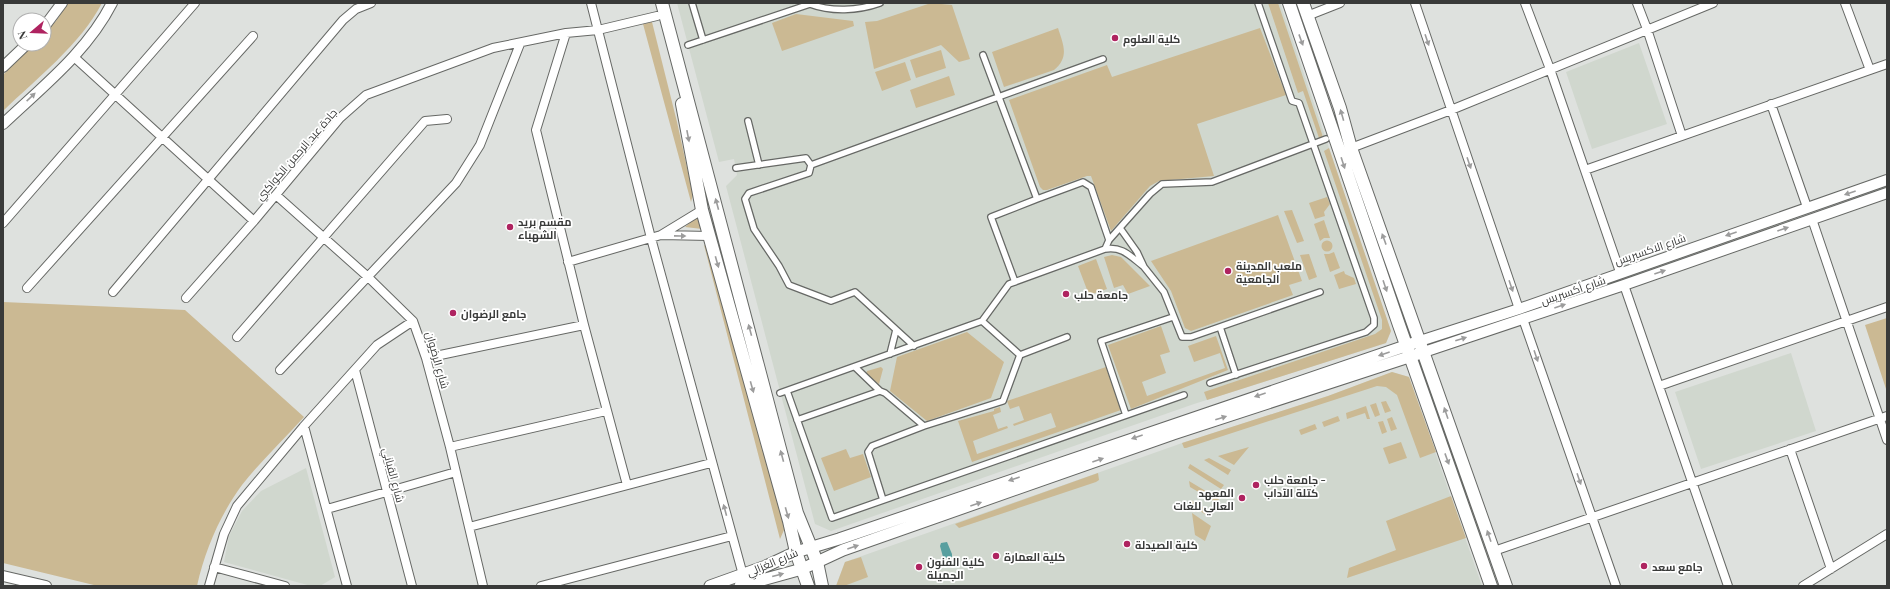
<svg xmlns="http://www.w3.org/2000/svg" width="1890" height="589" font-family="'Playfair Display',Cairo,serif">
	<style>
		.built { fill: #d0d7ce }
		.green { fill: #cbb993 }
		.water { fill: #589f9f }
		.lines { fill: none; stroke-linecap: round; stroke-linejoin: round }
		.pedestrian-casing { stroke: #666865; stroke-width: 8 }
		.minor-casing { stroke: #666865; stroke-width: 10 }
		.tertiary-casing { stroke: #666865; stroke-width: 12 }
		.secondary-casing { stroke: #666865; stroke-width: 13 }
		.primary-casing { stroke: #666865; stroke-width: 14 }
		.pedestrian { stroke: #fff; stroke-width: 5.5 }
		.minor { stroke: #fff; stroke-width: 8 }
		.tertiary { stroke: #fff; stroke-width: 10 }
		.secondary { stroke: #fff; stroke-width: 11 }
		.primary { stroke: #fff; stroke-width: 12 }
		.oneway { fill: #9c9c9c }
		.poi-dot { fill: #af2360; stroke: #fff; stroke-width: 1.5 }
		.labels { text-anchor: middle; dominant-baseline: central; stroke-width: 3.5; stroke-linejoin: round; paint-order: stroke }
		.poi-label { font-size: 11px; font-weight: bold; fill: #393a39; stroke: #fff; text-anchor: start }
		.street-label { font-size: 11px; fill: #393a39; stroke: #fff }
	</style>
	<rect width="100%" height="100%" fill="#dee1de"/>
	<path class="built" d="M677 3H1280L1391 331 1386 343 1194 404 831 531 815 524 726 186 737 175 734 159 719 162Z
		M1639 43 1667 124 1592 149 1566 72Z
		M1791 353 1816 431 1701 469 1675 392Z
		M1392 372 1409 377 1482 586H836L845 562 1185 442 1328 396Z
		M306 468 335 577 320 586H311L224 562 229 536 242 511 261 491Z"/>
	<path class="green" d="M68 3H102C81 44 36 79 3 111V75L33 44H44V33L56 21Z
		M931 3 952 5 970 59 959 62 941 45 874 69 865 22 877 21Z
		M1268 3H1278L1323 137 1319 138 1303 91 1298 93Z
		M796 14 853 21 854 26 782 51 772 23Z
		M652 22 677 122 693 195 691 202 643 24Z
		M1058 28C1063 44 1070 57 1054 70L1004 87 992 52Z
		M1260 28 1286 95 1197 124 1214 176 1159 181 1150 186 1111 231 1091 176H1087L1047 190H1043L1040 187 1009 100 1107 65 1112 77Z
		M941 50 946 68 916 78 910 60Z
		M905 62 911 80 882 91 875 72Z
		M949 76 955 95 916 108 910 90Z
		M1329 148 1391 331 1386 343 1207 400 1204 392 1375 334 1382 329V320L1324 151Z
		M1327 197 1330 204 1324 212 1325 216 1315 219 1309 203Z
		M1292 210 1304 241 1297 243 1284 211Z
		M1278 215 1302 281 1289 285 1293 295 1191 331 1185 328 1171 291 1151 261Z
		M698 216 702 229 685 227Z
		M1324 220 1330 238H1324L1320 241 1314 224Z
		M1321.5 246a5.5 5.5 0 1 1 11 0a5.5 5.5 0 1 1-11 0Z
		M704 245 707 247 783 519 784 530 780 539Z
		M1334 252 1340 268 1330 272 1324 254H1329Z
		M1309 254 1317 277 1309 280 1300 255Z
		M1112 255 1121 257 1150 286 1128 294 1123 285 1114 288 1104 257Z
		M1096 259 1107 289 1089 295 1078 266Z
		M1344 271 1345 274 1354 278 1356 284 1339 289 1334 275Z
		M3 302 185 310 304 417C284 439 261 461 242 485 220 515 205 550 197 586H98L3 563Z
		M1887 318V392L1865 325Z
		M1161 326 1170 352 1160 355 1166 373 1142 382 1147 396 1225 368 1220 353 1194 362 1188 346 1216 336 1228 370 1131 409 1108 345Z
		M967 332 1004 362 991 398 927 421 890 391 897 357Z
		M881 367 883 369 879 384 866 374 867 371Z
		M1106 367 1121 410 972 462 958 421 994 411V409L1000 407 1001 412 993 415 998 429 1007 426 1008 428 973 441 977 454 1056 427 1051 413 1014 426 1013 424 1024 420 1019 406 1010 409 1007 401Z
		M1392 372 1409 377 1436 452 1420 458 1397 395 1386 387 1377 386 1186 448H1184L1182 443 1328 396Z
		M1386 401 1391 411 1385 413 1381 402Z
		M1376 403 1380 415 1375 417 1370 405Z
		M1366 406 1370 419H1367L1365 413 1347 419 1346 413Z
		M1338 416 1340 421 1324 427 1322 422Z
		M1392 417 1397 429 1391 431 1387 419Z
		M1383 421 1387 432 1382 434 1378 422Z
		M1315 424 1317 429 1301 435 1299 430Z
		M1401 442 1407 458 1389 464 1383 448Z
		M1249 447 1234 465 1218 456Z
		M846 449 850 458 863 454 871 477 834 491 821 458Z
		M1209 458 1231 470 1228 475 1204 460Z
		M1190 464 1224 485 1221 489 1188 468Z
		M1098 473 1099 480 1096 482 959 528 955 524Z
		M1189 481 1219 499 1217 503 1190 487Z
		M1451 496 1466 538 1347 578 1349 568 1396 550 1386 521Z
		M1191 500 1212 513 1210 517 1191 506Z
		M1192 513 1211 526 1205 541 1195 535Z
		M861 557 868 577 844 586H836L845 562Z"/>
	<path class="water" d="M947 542 952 554V557L946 558 943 557 940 546 941 543Z"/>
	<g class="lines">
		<defs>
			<path id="pedestrian" d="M692 3 703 40
				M688 45 810 4C831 12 858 11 880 3
				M983 55 1037 199 1083 182 1091 187 1109 240
				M748 121 759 165
				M736 168 806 158 811 165
				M1120 228 1137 252 1144 267 1164 292 1182 337H1191L1320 292
				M1105 249C1122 246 1130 256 1143 266
				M1015 282 991 217 1037 199
				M1220 327 1236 375
				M914 346 855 292 831 301 789 285 779 266 754 229 745 199 749 193 809 173 811 165 1103 59
				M890 354 896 330
				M1020 355 1067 337
				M855 367 880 391
				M1210 383 1366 332 1374 325V318L1299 103 1292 101 1258 3
				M787 391 832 518 1184 395
				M780 393 982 321 1009 284 1105 249 1109 240 1150 194 1162 184 1212 182 1326 139
				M1126 415 1101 341 1173 317
				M797 420 880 391 885 393 924 426 1003 401 1020 355 982 321
				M883 500 868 452 872 446 924 426"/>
			<path id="minor" d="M591 3 651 238 743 575
				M1415 3 1519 309
				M1525 3 1550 69 1620 272
				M1637 3 1647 29 1682 136
				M1845 3 1870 70
				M1307 16 1340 3
				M566 33 536 130 584 325 627 485
				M74 57 254 221
				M1771 104 1807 207
				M1351 148 1451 110 1713 3
				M1585 170 1887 64
				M276 195 368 277 413 321 426 358 450 447 483 586
				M702 210 661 235 709 236
				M1812 219 1887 440
				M3 223 195 3
				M568 262 661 235
				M1624 285 1728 586
				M27 288 253 36
				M113 292 343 20 356 9 371 3
				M186 298 254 221 340 118 366 95 493 48 566 33 598 30 657 16
				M1523 319 1616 586
				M237 337 425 121 447 119
				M426 358 584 325
				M280 370 456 183 480 145 520 44
				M355 370 412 586
				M1659 386 1887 307
				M304 426 347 586
				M450 447 606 411
				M1790 449 1831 569
				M327 509 456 472
				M469 527 711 463
				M1494 551 1887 416
				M214 567 285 586
				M209 586 224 534 237 506 304 426 377 345 413 321
				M541 586 732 536
				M1803 586 1887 534"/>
			<path id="tertiary" d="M44 27 62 3
				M3 67 27 44
				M3 124C42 87 87 52 112 3
				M1420 341 1519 309 1887 180
				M1424 352 1624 285 1887 193
				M3 576 46 586"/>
			<path id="secondary" d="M710 586 766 566 796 552 839 539 1420 341
				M740 586 802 569 843 550 1173 434 1424 352"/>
			<path id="primary" d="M662 3 797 513 817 562 822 586
				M1289 3 1399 325 1491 586
				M1303 3 1340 108 1351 148 1506 586
				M682 104 702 210 789 521 796 552 808 586"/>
		</defs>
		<use href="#pedestrian" class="pedestrian-casing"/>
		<use href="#minor" class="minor-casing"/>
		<use href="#tertiary" class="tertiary-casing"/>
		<use href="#secondary" class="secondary-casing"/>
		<use href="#primary" class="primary-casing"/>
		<use href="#pedestrian" class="pedestrian"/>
		<use href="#minor" class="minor"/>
		<use href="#tertiary" class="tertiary"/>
		<use href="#secondary" class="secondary"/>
		<use href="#primary" class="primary"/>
	</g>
	<defs><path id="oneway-solid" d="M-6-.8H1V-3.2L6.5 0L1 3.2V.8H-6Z"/></defs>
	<g class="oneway">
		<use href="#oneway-solid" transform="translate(1301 40) rotate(70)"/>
		<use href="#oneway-solid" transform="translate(1427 40) rotate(71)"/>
		<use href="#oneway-solid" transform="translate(31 97) rotate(-43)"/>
		<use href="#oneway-solid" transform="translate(1342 115) rotate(-106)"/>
		<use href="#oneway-solid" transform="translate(688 136) rotate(79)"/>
		<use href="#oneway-solid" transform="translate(1343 163) rotate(72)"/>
		<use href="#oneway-solid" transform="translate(1469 163) rotate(71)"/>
		<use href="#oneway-solid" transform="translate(1850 193) rotate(161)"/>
		<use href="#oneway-solid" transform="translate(717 204) rotate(-105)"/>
		<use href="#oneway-solid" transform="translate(1783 229) rotate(-19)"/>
		<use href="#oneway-solid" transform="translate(1731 234) rotate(161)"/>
		<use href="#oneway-solid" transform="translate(680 236) rotate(1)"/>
		<use href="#oneway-solid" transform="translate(1384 239) rotate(-110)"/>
		<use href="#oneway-solid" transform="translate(717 262) rotate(74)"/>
		<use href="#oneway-solid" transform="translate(1660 272) rotate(-19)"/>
		<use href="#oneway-solid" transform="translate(1385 286) rotate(71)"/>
		<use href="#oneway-solid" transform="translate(1511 286) rotate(71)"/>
		<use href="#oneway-solid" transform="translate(1560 306) rotate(-19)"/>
		<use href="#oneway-solid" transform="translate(750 330) rotate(-105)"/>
		<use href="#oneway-solid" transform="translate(1461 339) rotate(-18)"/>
		<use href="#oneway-solid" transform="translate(1384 354) rotate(161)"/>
		<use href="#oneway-solid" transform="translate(1536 356) rotate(71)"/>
		<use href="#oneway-solid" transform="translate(752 387) rotate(74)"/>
		<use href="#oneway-solid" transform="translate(1260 395) rotate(161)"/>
		<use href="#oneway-solid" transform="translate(1446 413) rotate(-109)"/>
		<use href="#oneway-solid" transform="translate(1221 418) rotate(-18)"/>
		<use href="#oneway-solid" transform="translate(1137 437) rotate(161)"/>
		<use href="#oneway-solid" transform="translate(782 456) rotate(-105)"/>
		<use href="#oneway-solid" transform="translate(1447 459) rotate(70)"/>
		<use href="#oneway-solid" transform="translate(1098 460) rotate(-19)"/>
		<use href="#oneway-solid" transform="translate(1014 479) rotate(161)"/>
		<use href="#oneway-solid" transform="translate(1579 479) rotate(71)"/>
		<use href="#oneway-solid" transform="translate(976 504) rotate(-19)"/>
		<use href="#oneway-solid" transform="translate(725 510) rotate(-105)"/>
		<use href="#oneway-solid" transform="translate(787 513) rotate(74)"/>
		<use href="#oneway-solid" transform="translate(1489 536) rotate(-109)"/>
		<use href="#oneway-solid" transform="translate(853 547) rotate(-19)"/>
		<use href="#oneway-solid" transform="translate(778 575) rotate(-15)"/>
	</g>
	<g class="poi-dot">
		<circle cx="1115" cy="38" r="4"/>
		<circle cx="510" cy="227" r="4"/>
		<circle cx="1228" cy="271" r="4"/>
		<circle cx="1066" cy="294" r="4"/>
		<circle cx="453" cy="313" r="4"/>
		<circle cx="1256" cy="485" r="4"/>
		<circle cx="1242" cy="498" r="4"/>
		<circle cx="1127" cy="544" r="4"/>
		<circle cx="996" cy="556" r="4"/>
		<circle cx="1644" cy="566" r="4"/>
		<circle cx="919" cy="567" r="4"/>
	</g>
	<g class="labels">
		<g class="poi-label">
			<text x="1123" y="38">كلية العلوم</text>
			<text x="518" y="221">مقسم بريد<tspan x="518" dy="13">الشهباء</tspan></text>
			<text x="1236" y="265">ملعب المدينة<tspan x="1236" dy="13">الجامعية</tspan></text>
			<text x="1074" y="294">جامعة حلب</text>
			<text x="461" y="313">جامع الرضوان</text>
			<text x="1264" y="479">جامعة حلب -<tspan x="1264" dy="13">كتلة الآداب</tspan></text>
			<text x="1234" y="492" text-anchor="end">المعهد<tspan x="1234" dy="13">العالي للغات</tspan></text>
			<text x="1135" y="544">كلية الصيدلة</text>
			<text x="1004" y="556">كلية العمارة</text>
			<text x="927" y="561">كلية الفنون<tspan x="927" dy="13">الجميلة</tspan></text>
			<text x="1652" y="566">جامع سعد</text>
		</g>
		<g class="street-label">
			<text transform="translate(296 154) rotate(-49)">جادة عبد الرحمن الكواكبي</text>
			<text transform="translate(1650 249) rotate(-19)">شارع الاكسبريس</text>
			<text transform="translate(1573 290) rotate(-19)">شارع أكسبريس</text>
			<text transform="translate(438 360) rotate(74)">شارع الرضوان</text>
			<text transform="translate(394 475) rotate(75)">شارع القباني</text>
			<text transform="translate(772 562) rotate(-23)">شارع الغزالي</text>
		</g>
	</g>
	<rect width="1890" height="589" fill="none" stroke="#393a39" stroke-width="8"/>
	<g transform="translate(32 32) rotate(251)"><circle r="19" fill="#ffffff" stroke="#b0b0b0"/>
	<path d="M0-3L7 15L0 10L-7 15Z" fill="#af2360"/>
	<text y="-6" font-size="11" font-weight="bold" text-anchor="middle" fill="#393a39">N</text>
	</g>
</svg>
